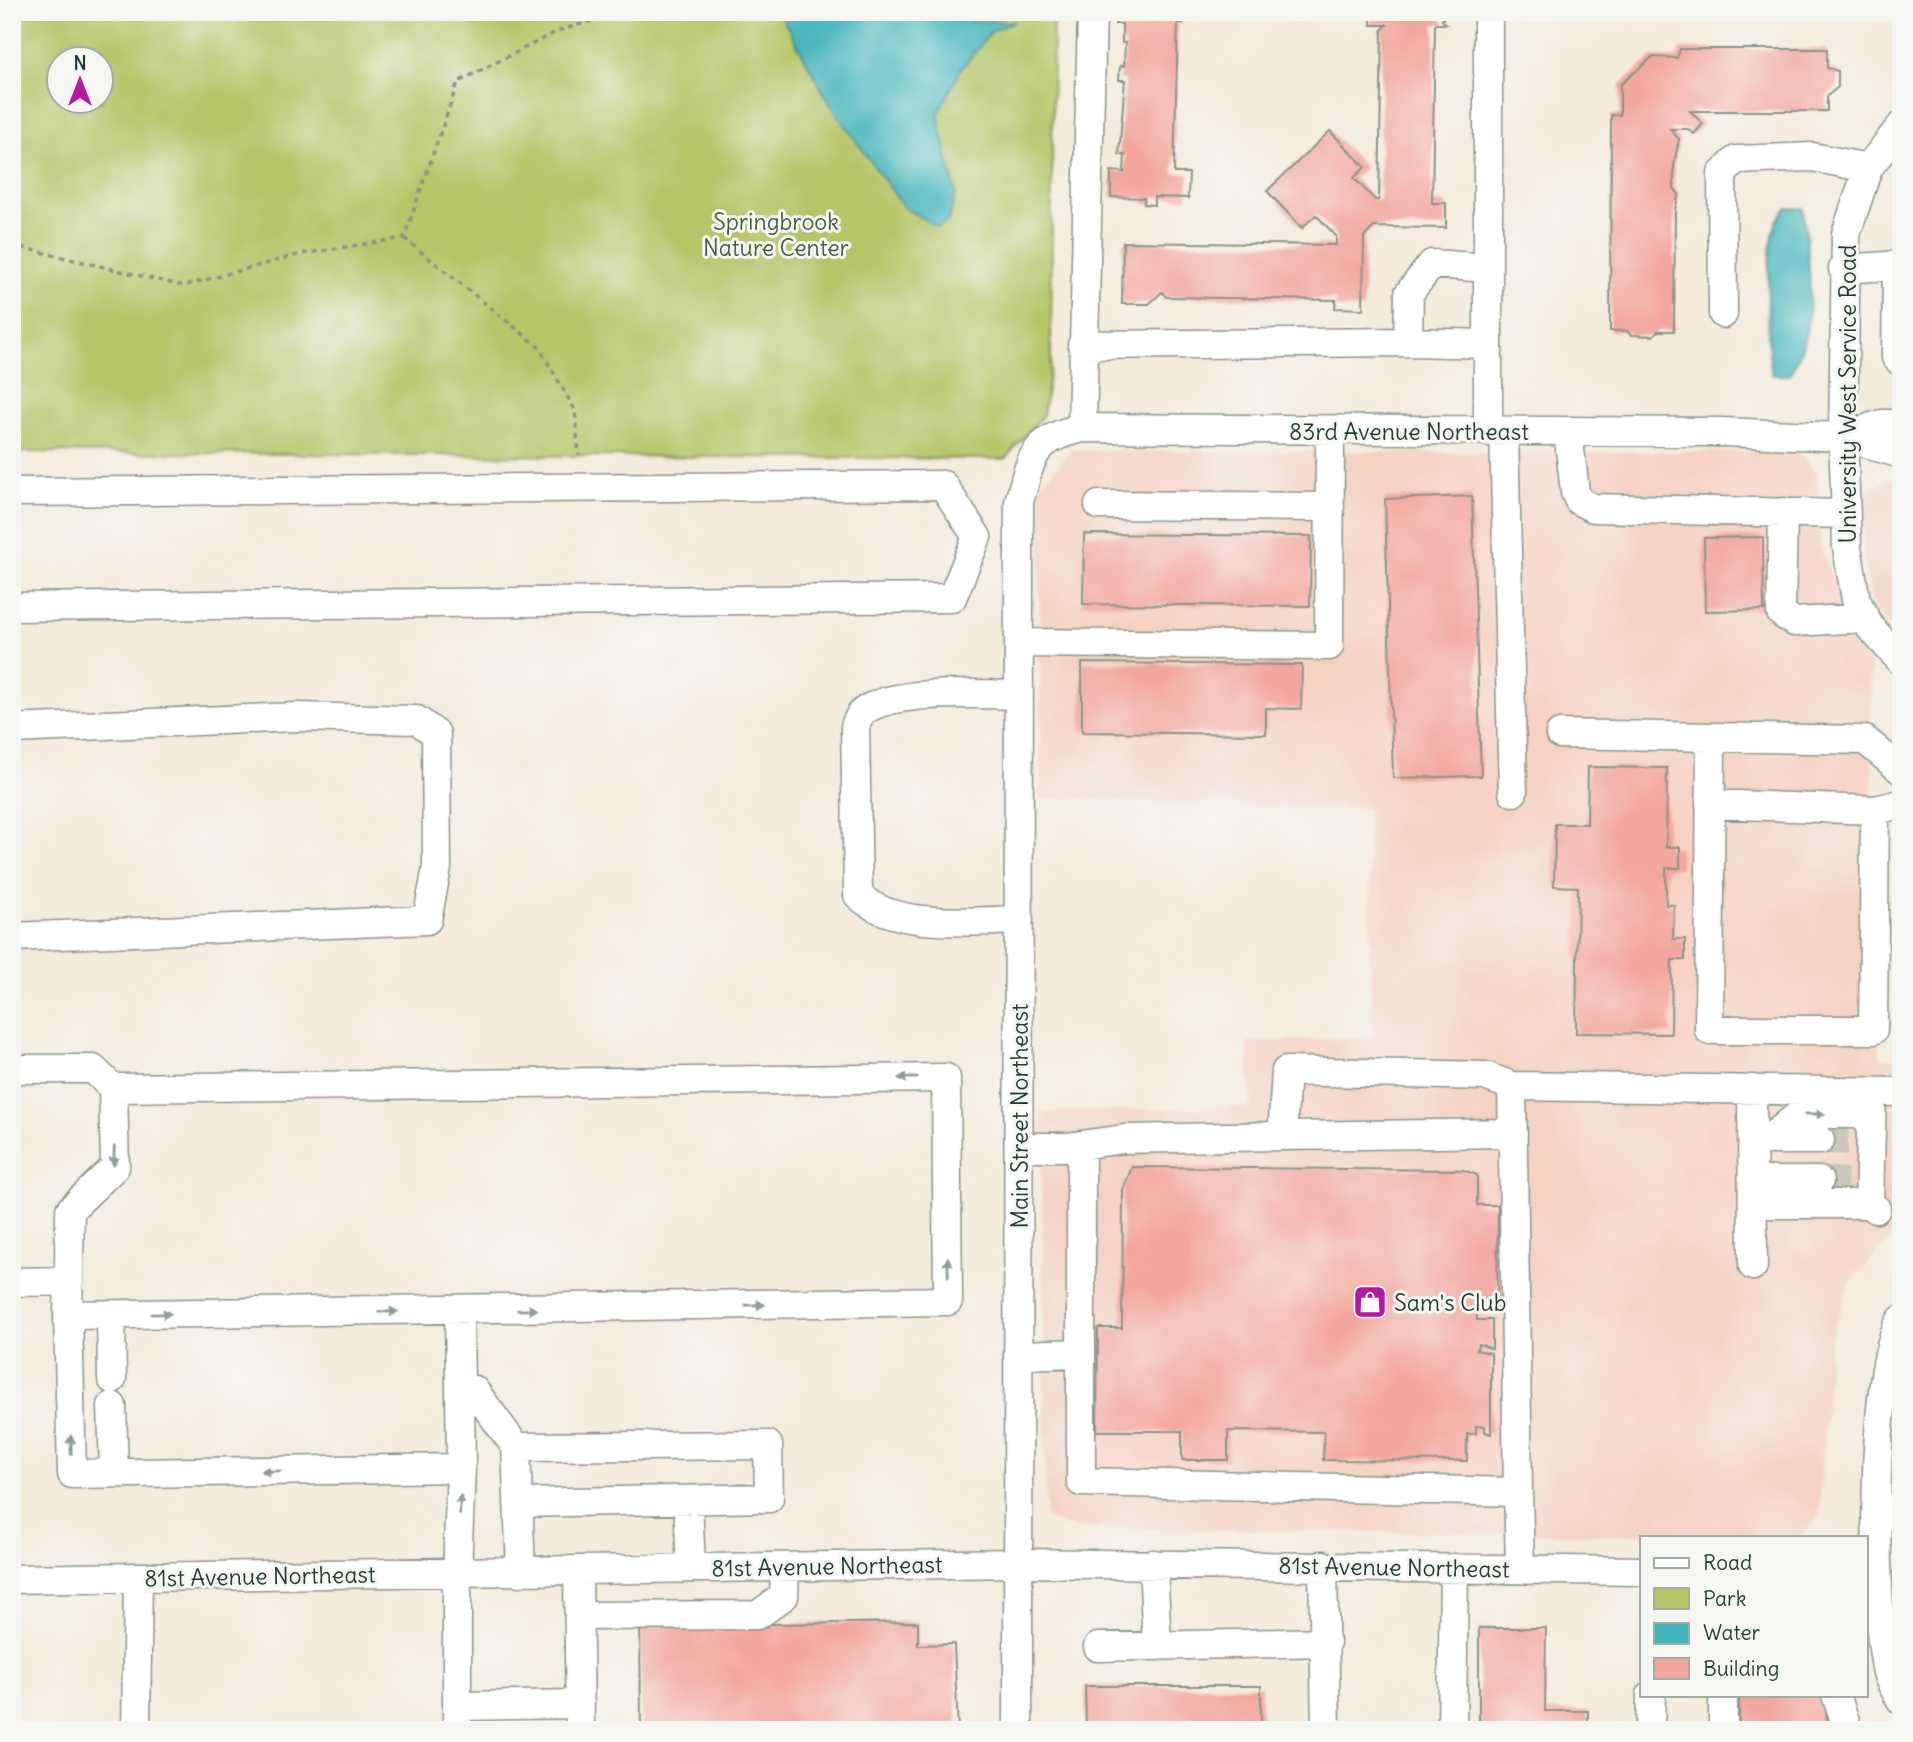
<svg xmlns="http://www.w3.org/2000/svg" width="1913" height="1742" font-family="Delius,sans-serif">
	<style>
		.built { fill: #f5d2c2 }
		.green { fill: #b5c567; stroke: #6a814e; stroke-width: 2; fill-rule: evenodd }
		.water { fill: #45b5bd; stroke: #327978; stroke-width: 2 }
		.building { fill: #f3a69c }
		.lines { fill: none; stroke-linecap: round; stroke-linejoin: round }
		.minor-tunnel { stroke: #c9c8ba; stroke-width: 28; stroke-dasharray: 28 14; stroke-linecap: butt }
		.minor-casing { stroke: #8a9488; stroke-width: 31 }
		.path { stroke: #8a9488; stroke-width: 3.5; stroke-dasharray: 5 5; stroke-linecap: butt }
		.minor { stroke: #fff; stroke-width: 28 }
		.oneway { fill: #8f9e9a }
		.labels { text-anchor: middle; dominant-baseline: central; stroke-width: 6; stroke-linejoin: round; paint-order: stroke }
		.park-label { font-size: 23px; fill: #445f41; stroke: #f6f6f2 }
		.street-label { font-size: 23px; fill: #1f3d34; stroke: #f6f6f2 }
		.poi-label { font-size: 23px; fill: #1f3d34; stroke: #f6f6f2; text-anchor: start }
	</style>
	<rect width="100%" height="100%" fill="#f6f6f2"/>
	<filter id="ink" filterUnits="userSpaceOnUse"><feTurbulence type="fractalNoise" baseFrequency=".0143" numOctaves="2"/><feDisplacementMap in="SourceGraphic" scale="14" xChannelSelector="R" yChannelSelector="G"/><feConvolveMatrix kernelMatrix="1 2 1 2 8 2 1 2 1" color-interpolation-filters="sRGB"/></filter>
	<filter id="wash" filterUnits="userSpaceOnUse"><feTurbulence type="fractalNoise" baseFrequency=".00686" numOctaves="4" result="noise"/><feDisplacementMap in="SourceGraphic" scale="28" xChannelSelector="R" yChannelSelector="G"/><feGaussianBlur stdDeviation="1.57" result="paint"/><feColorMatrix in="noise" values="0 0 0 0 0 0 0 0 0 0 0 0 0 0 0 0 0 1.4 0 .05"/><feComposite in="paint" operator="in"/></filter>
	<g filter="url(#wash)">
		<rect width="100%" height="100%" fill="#f4ebdb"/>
		<path class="built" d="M1072 450 1518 453 1797 451 1817 473 1821 549 1870 664 1880 1057 1901 1059V1226L1849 1285 1830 1340 1819 1518 1800 1537 1072 1528 1046 1518 1040 1112 1251 1107 1247 1042 1372 1037 1368 808 1040 798V485Z
			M1892 478H1901V637L1873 609 1863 554 1866 492Z
			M1901 1368V1508L1895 1479V1395Z"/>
		<path class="green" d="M12 12H1053L1051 363 1043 415 1005 459 12 452ZM60 60H102V102H60Z"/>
		<path class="water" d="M779 12H936L967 21H1015L992 31 961 69 938 115 956 194 948 221 938 227 904 208 832 107Z
			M1787 208H1803C1809 260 1820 328 1789 375H1772C1766 343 1765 250 1777 221 1779 216 1784 212 1787 208Z"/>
		<g id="blocks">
			<path class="building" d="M1116 12H1183V23H1178L1174 173H1189L1188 198 1154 197V205L1144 204V198L1111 197V171L1124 172 1125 155H1119L1125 80H1119L1120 66H1124L1125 43H1122V24H1115Z
				M1371 12H1448L1442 20 1446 24H1435L1432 203H1446V228L1374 227 1364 237 1363 309 1335 308 1336 300 1166 297 1162 292 1149 304H1122L1123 242 1336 245V236L1316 215 1302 228 1267 191 1330 131 1365 167 1354 178 1375 200H1379L1382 30 1387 25H1371Z
				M1680 49H1827V68L1838 71V87L1827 96V111H1690L1703 124 1694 134 1688 129H1670L1679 139 1674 165V188L1679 194 1675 209 1674 331H1658L1653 336 1631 335 1627 331H1610L1611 115H1620V85L1652 57 1677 58Z
				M1472 496 1481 776 1393 778 1385 499Z
				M1084 534 1311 536 1310 606 1083 604Z
				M1763 537 1764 610 1705 611 1704 538Z
				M1082 663 1302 665 1301 709 1266 708V734L1082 732Z
				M1588 767 1667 768 1666 847H1680V868H1666V905H1674L1673 939H1685V960H1672L1671 1034 1576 1033 1578 887 1554 886 1555 824H1587Z
				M1132 1167 1463 1170 1477 1175V1205H1498L1497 1309 1477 1308V1320H1492V1349L1479 1344 1476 1350 1491 1353V1434L1485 1432V1426H1476V1434H1467V1461L1323 1460 1324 1432 1228 1431V1460H1182V1431H1097L1098 1328H1122L1123 1190Z
				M918 1622V1645L954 1644 958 1730H641L640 1626Z
				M1479 1628H1546L1545 1711H1588V1730H1479Z
				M1085 1686H1261V1730H1086Z
				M1739 1695H1826L1827 1730H1739Z"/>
		</g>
	</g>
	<g filter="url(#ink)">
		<use href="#blocks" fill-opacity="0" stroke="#8a9488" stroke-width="2"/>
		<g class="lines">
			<path class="minor-tunnel" d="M1820 1140 1854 1141
				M1819 1181 1854 1182"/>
			<defs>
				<path id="minor" d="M1901 126 1868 168 1846 234 1843 437 1847 547 1856 600 1869 626 1901 661
					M1897 265 1896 357 1901 362
					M1843 269 1901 265
					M1723 314 1722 174 1736 160 1812 157 1868 168
					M1408 342 1488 344
					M1082 345 1408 342 1409 293 1432 264 1488 268
					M1082 428 1092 12
					M1488 432V12
					M1504 432 1513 792
					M1568 432 1575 492 1579 501 1593 508 1845 514
					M1843 437 1881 424H1901
					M12 492 943 485 977 537
					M1099 505 1330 507
					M1783 512 1781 613 1794 622 1865 618
					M12 607 952 598 977 537
					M1019 643 1329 646 1330 431
					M1019 695C983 694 890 689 863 712 859 715 857 722 855 726L858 895C894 930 972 921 1019 920
					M12 729 296 717 417 720 436 734 437 868 427 920 12 937
					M1560 734 1865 740 1901 770
					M1711 737 1709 1030H1873L1875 810 1901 804
					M1710 804 1875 810
					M12 1069H93L113 1088 946 1078 948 1301 68 1315
					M1512 1086 1518 1492
					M113 1088 115 1167 70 1210 68 1315 72 1474 461 1468 457 1573V1730
					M1752 1089 1753 1266
					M1872 1092 1869 1204 1876 1209
					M1282 1136 1513 1133
					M1763 1140H1820
					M1767 1140 1800 1114H1871
					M1081 1145V1482L1518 1492 1520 1568
					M1019 1147H1066L1124 1139 1282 1136 1286 1071 1485 1076 1512 1086 1901 1092
					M1754 1181H1819
					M1753 1204H1869
					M12 1282 69 1281
					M459 1311 461 1468
					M111 1315 112 1379
					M1901 1320C1869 1371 1872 1615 1888 1676 1891 1684 1897 1693 1901 1700
					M1018 1355 1081 1353
					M462 1389 474 1390 516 1447 521 1572
					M112 1406 114 1473
					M516 1447 768 1445 769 1498 518 1503
					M688 1500 691 1568
					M1153 1564 1157 1646
					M1323 1565 1326 1730
					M578 1570 580 1730
					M12 1579 1017 1563 1642 1571
					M579 1616 758 1615 784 1596 785 1567
					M1098 1647 1326 1642
					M1836 1695 1848 1730
					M457 1706 580 1704
					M136 1730 138 1578
					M1018 1730 1019 502C1032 456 1032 439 1082 428L1722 432 1843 437 1901 454
					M1452 1730 1454 1568
					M1650 1730 1651 1695
					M1723 1730V1695"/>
			</defs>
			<use href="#minor" class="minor-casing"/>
			<path class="path" d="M404 238 539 347 575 410 579 455
				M12 245 183 286 301 254 404 238 458 82 558 31 602 18 612 12"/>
			<use href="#minor" class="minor"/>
		</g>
		<defs><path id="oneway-solid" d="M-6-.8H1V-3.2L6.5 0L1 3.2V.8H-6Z" transform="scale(1.75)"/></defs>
		<g class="oneway">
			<use href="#oneway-solid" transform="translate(908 1078) rotate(179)"/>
			<use href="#oneway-solid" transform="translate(1815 1114)"/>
			<use href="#oneway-solid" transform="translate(114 1156) rotate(92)"/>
			<use href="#oneway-solid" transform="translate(948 1267) rotate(-91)"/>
			<use href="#oneway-solid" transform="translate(755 1305) rotate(-1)"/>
			<use href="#oneway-solid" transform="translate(527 1310) rotate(-1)"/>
			<use href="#oneway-solid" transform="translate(388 1312) rotate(-1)"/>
			<use href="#oneway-solid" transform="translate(161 1314) rotate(-1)"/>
			<use href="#oneway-solid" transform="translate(71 1445) rotate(-91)"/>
			<use href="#oneway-solid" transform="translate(271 1471) rotate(179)"/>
			<use href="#oneway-solid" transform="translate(460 1505) rotate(-88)"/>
		</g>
	</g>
	<defs>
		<symbol id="shop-square" viewBox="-11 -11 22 22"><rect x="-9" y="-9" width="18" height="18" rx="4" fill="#b5179e" stroke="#f6f6f2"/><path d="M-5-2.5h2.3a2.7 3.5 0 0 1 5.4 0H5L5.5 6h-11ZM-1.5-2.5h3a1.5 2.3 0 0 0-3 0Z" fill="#fff"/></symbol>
	</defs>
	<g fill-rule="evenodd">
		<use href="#shop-square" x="1351" y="1283" width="38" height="38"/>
	</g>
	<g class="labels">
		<g class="park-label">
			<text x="776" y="221">Springbrook<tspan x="776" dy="26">Nature Center</tspan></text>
		</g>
		<g class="street-label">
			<text transform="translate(1847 394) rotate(-90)">University West Service Road</text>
			<text x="1409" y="431">83rd Avenue Northeast</text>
			<text transform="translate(1019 1116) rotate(-90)">Main Street Northeast</text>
			<text transform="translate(827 1566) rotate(-1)">81st Avenue Northeast</text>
			<text transform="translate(1394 1567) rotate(1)">81st Avenue Northeast</text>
			<text transform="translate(260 1576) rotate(-1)">81st Avenue Northeast</text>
		</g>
		<g class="poi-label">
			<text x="1394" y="1302">Sam's Club</text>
		</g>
	</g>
	<rect width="1913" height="1742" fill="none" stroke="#f6f6f2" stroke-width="42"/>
	<rect x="1640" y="1536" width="228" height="161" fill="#f6f6f2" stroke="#a0aca6" stroke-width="2"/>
	<rect x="1654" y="1558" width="35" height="10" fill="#ffffff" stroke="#a0aca6" stroke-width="2"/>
	<text x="1703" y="1570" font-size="21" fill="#1f3d34">Road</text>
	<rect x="1654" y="1588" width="35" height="21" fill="#b5c567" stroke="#a0aca6" stroke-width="2"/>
	<text x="1703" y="1606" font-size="21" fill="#1f3d34">Park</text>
	<rect x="1654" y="1623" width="35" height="21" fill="#45b5bd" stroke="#a0aca6" stroke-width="2"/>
	<text x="1703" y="1640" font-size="21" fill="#1f3d34">Water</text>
	<rect x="1654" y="1658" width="35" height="21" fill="#f3a69c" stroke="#a0aca6" stroke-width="2"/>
	<text x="1703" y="1676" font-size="21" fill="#1f3d34">Building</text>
	<g transform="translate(80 80)"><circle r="33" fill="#f6f6f2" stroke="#a0aca6" stroke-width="2"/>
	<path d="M0-5L12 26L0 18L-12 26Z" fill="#b5179e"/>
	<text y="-10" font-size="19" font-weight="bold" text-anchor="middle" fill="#1f3d34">N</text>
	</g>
</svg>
